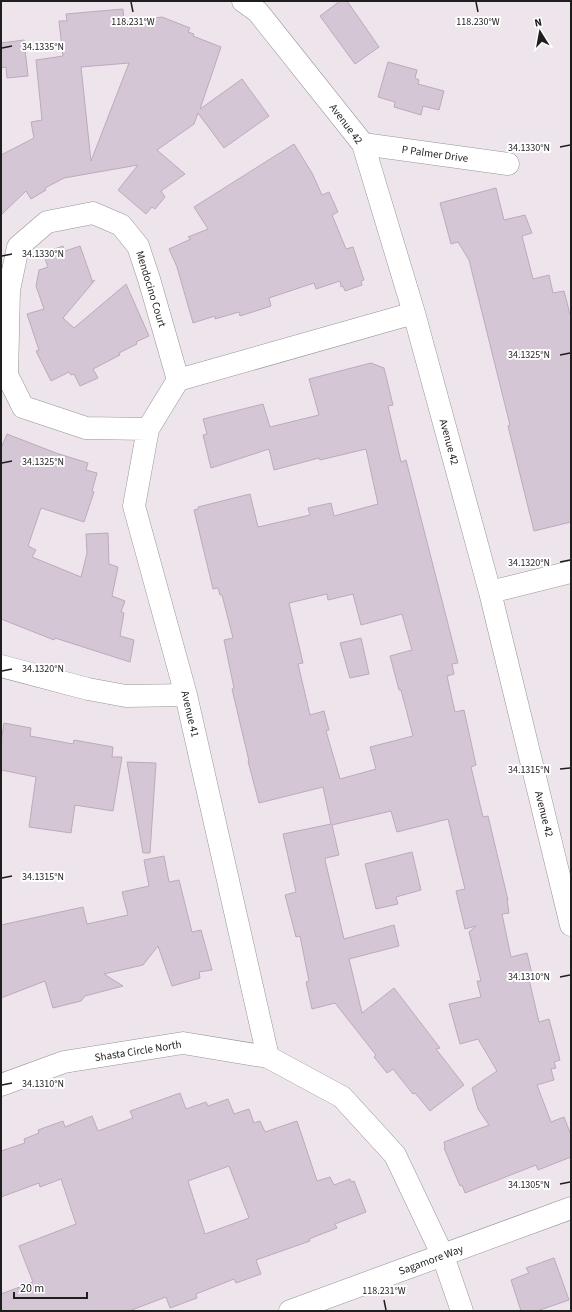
<svg xmlns="http://www.w3.org/2000/svg" width="572" height="1312" font-family="'Source Sans 3',sans-serif">
	<style>
		.building { fill: #d4c6d4; stroke: #bea9be; fill-rule: evenodd }
		.lines { fill: none; stroke-linecap: round; stroke-linejoin: round }
		.minor-casing { stroke: #959595; stroke-width: 23 }
		.minor { stroke: #fff; stroke-width: 22 }
		.ticks { fill: none; stroke: #1e1e1e; stroke-width: 1.5 }
		.labels { text-anchor: middle; dominant-baseline: central; stroke-width: 4; stroke-linejoin: round; paint-order: stroke }
		.street-label { font-size: 11px; fill: #1e1e1e; stroke: #fff }
		.ticks-label { font-size: 10px; text-anchor: middle; fill: #1e1e1e; stroke: #fff; stroke-width: 4; stroke-linejoin: round; paint-order: stroke }
	</style>
	<rect width="100%" height="100%" fill="#eee5ec"/>
	<path class="building" d="M340 1H347L379 47 355 64 320 16Z
		M123 9 124 22 162 17 190 28 188 32 194 34 193 36 221 47 200 109 242 79 269 116 224 148 198 113 194 124 157 150 185 174 161 191 165 197 155 209 152 207 146 214 118 190 138 165 64 178 45 188 46 190 31 199 26 191 1 215V155L34 138 31 122 42 120 36 60 63 56 59 21H67L66 14ZM129 63 91 161 81 67Z
		M24 40 28 76 7 78 6 67 1 68V43Z
		M388 62 417 70 415 78 419 80 418 84 444 91 439 110 423 106 421 115 394 107 395 102 378 97Z
		M294 144 312 173 322 195 329 192 338 212 332 215 346 249 353 247 364 280 361 281 362 285 345 291 343 286 341 287 340 281 316 289 314 283 269 298 271 306 262 309 240 316 239 312 215 319V316L193 323 177 267 169 249 191 239 188 237 208 229 194 207Z
		M496 188 504 220 525 215 532 233 522 236 533 279 549 275 553 293 564 291 571 318V522L534 531 508 426 510 425 469 260 458 242 451 244 440 203Z
		M63 246 65 251 80 246 92 280 91 282 95 280 63 318 74 328 126 284 149 336 136 342 137 344 119 353 120 355 93 369 98 378 80 386 74 374 71 375 69 372 51 381 36 351 39 350 27 314 44 309 36 286 39 270 48 267 43 253Z
		M371 363 384 368 393 405 388 406 401 462 406 460 458 663 452 664 454 674 447 676 455 712 464 710 476 765 471 767 483 817 488 816 508 900H507L509 913 502 914 511 957 527 953 532 974 528 975 539 1022 549 1019 560 1060 554 1062 556 1068 551 1069 554 1080 537 1085 551 1122 564 1117 571 1135V1157L538 1170 536 1165 465 1193 462 1185 460 1186 444 1148 445 1147 444 1142 489 1125 478 1109 472 1088 497 1071 478 1039 460 1044 449 1004 481 997 477 981H481L469 932 476 926 465 929 456 891 465 889 448 819 397 832 391 811 332 825 339 855 326 858 325 860 344 939 394 925 399 946 349 959 362 1013 394 988 440 1048 436 1049 464 1085 430 1111 415 1093 413 1094 393 1069 387 1073 374 1057 376 1055 335 1003 312 1009 306 982 309 981 300 936 296 937 285 895 296 892 283 834 331 824 323 787 259 803 248 761H249L232 689 234 688 224 640 233 638 222 595H220L218 588 213 589 194 510 198 509V507L250 494 258 527 310 515 308 508 331 503 334 516 378 504 366 449 320 460 319 458 274 470 269 449 211 468 203 435 207 434 203 419 263 404 270 427 319 415 309 379ZM327 594 328 600 353 594 361 625 402 614 412 650 390 656 399 690H401L413 736 370 747 376 769 340 779 326 731 329 730 324 711 310 715 298 664 303 663 289 603Z
		M7 434 56 453 88 463 86 470 97 473 92 491 94 492 84 522 41 508 28 546 36 550 32 557 81 577 87 553 86 534 108 533 109 564 118 567 112 596 125 601 121 612 124 613 120 636 134 640 130 662 55 638 54 640 1 619V448Z
		M361 638 369 674 350 678 340 643Z
		M4 723 31 728 30 736 73 744 74 740 113 747 112 757H122L113 811 75 805 71 833 29 827 36 777 1 770V742Z
		M127 762 156 763 150 853H143Z
		M412 852 421 890 396 897 398 904 376 909 365 864Z
		M164 856 169 882 179 880 192 932 201 930 212 970 199 972 200 978 172 986 158 946 143 965 104 974 123 986 85 996 81 1001 53 1008 45 981 1 998V925L83 907 87 924 128 915 122 892 149 886 144 860Z
		M180 1093 186 1109 206 1102 208 1106 228 1099 234 1114 249 1109 254 1123 260 1121 265 1132 297 1121 317 1181 330 1177 334 1185 350 1179 351 1182 354 1181 366 1212 335 1224 337 1228 309 1239 310 1241 256 1260 261 1274 236 1283 234 1279 196 1294 197 1298 170 1308 166 1297 129 1311H1V1294L33 1282 19 1246 76 1224 61 1179 40 1187 39 1183 1 1197V1151L25 1143 24 1139 39 1133 38 1130 63 1121 65 1127 92 1116 98 1131 133 1118 130 1111ZM229 1166 249 1218 205 1234 188 1181Z
		M554 1258 569 1300 537 1311H521L511 1280 529 1273 526 1268Z"/>
	<g class="lines">
		<defs>
			<path id="minor" d="M243 1 258 12 363 144 414 313 490 592 571 925
				M363 144 508 164
				M178 380 148 429 134 506 186 695 268 1057
				M178 380 414 313
				M148 429 86 428 23 407 7 375 9 290 18 247 47 222 93 213 121 225 138 246 149 279 178 380
				M490 592 571 572
				M1 666 88 689 126 696 186 695
				M1 1085 64 1062 183 1043 268 1057 342 1097 395 1155 443 1256 462 1311
				M290 1311 571 1208"/>
		</defs>
		<use href="#minor" class="minor-casing"/>
		<use href="#minor" class="minor"/>
	</g>
	<path class="ticks" d="M131 2 133 12M476 2 478 12M2 48 12 46M560 147 570 145M2 256 12 254M560 355 570 353M2 463 12 461M560 562 570 560M2 671 12 669M560 769 570 768M2 878 12 876M560 977 570 975M2 1085 12 1083M560 1184 570 1182M384 1300 386 1310"/>
	<g class="labels">
		<g class="street-label">
			<text transform="translate(346 124) rotate(53)">Avenue 42</text>
			<text transform="translate(435 154) rotate(8)">P Palmer Drive</text>
			<text transform="translate(151 289) rotate(73)">Mendocino Court</text>
			<text transform="translate(449 442) rotate(75)">Avenue 42</text>
			<text transform="translate(190 714) rotate(77)">Avenue 41</text>
			<text transform="translate(544 814) rotate(76)">Avenue 42</text>
			<text transform="translate(138 1051) rotate(-9)">Shasta Circle North</text>
			<text transform="translate(431 1260) rotate(-20)">Sagamore Way</text>
		</g>
	</g>
	<g class="ticks-label">
		<text x="478" y="25">118.230°W</text>
		<text x="133" y="25">118.231°W</text>
		<text x="43" y="50">34.1335°N</text>
		<text x="529" y="151">34.1330°N</text>
		<text x="43" y="257">34.1330°N</text>
		<text x="529" y="358">34.1325°N</text>
		<text x="43" y="465">34.1325°N</text>
		<text x="529" y="566">34.1320°N</text>
		<text x="43" y="672">34.1320°N</text>
		<text x="529" y="773">34.1315°N</text>
		<text x="43" y="880">34.1315°N</text>
		<text x="529" y="980">34.1310°N</text>
		<text x="43" y="1087">34.1310°N</text>
		<text x="529" y="1188">34.1305°N</text>
		<text x="384" y="1294">118.231°W</text>
	</g>
	<rect width="572" height="1312" fill="none" stroke="#1e1e1e" stroke-width="4"/>
	<g transform="translate(540 32) rotate(349)" stroke="#ffffff" stroke-width="3" paint-order="stroke">
	<path d="M0-3L7 15L0 10L-7 15Z" fill="#1e1e1e"/>
	<text y="-6" font-size="11" font-weight="bold" text-anchor="middle" fill="#1e1e1e">N</text>
	</g>
	<path d="M14 1292v6h73v-6" fill="none" stroke="#1e1e1e" stroke-width="2"/>
	<text x="20" y="1292" font-size="12" fill="#1e1e1e" stroke="#ffffff" stroke-width="3" paint-order="stroke">20 m</text>
</svg>
